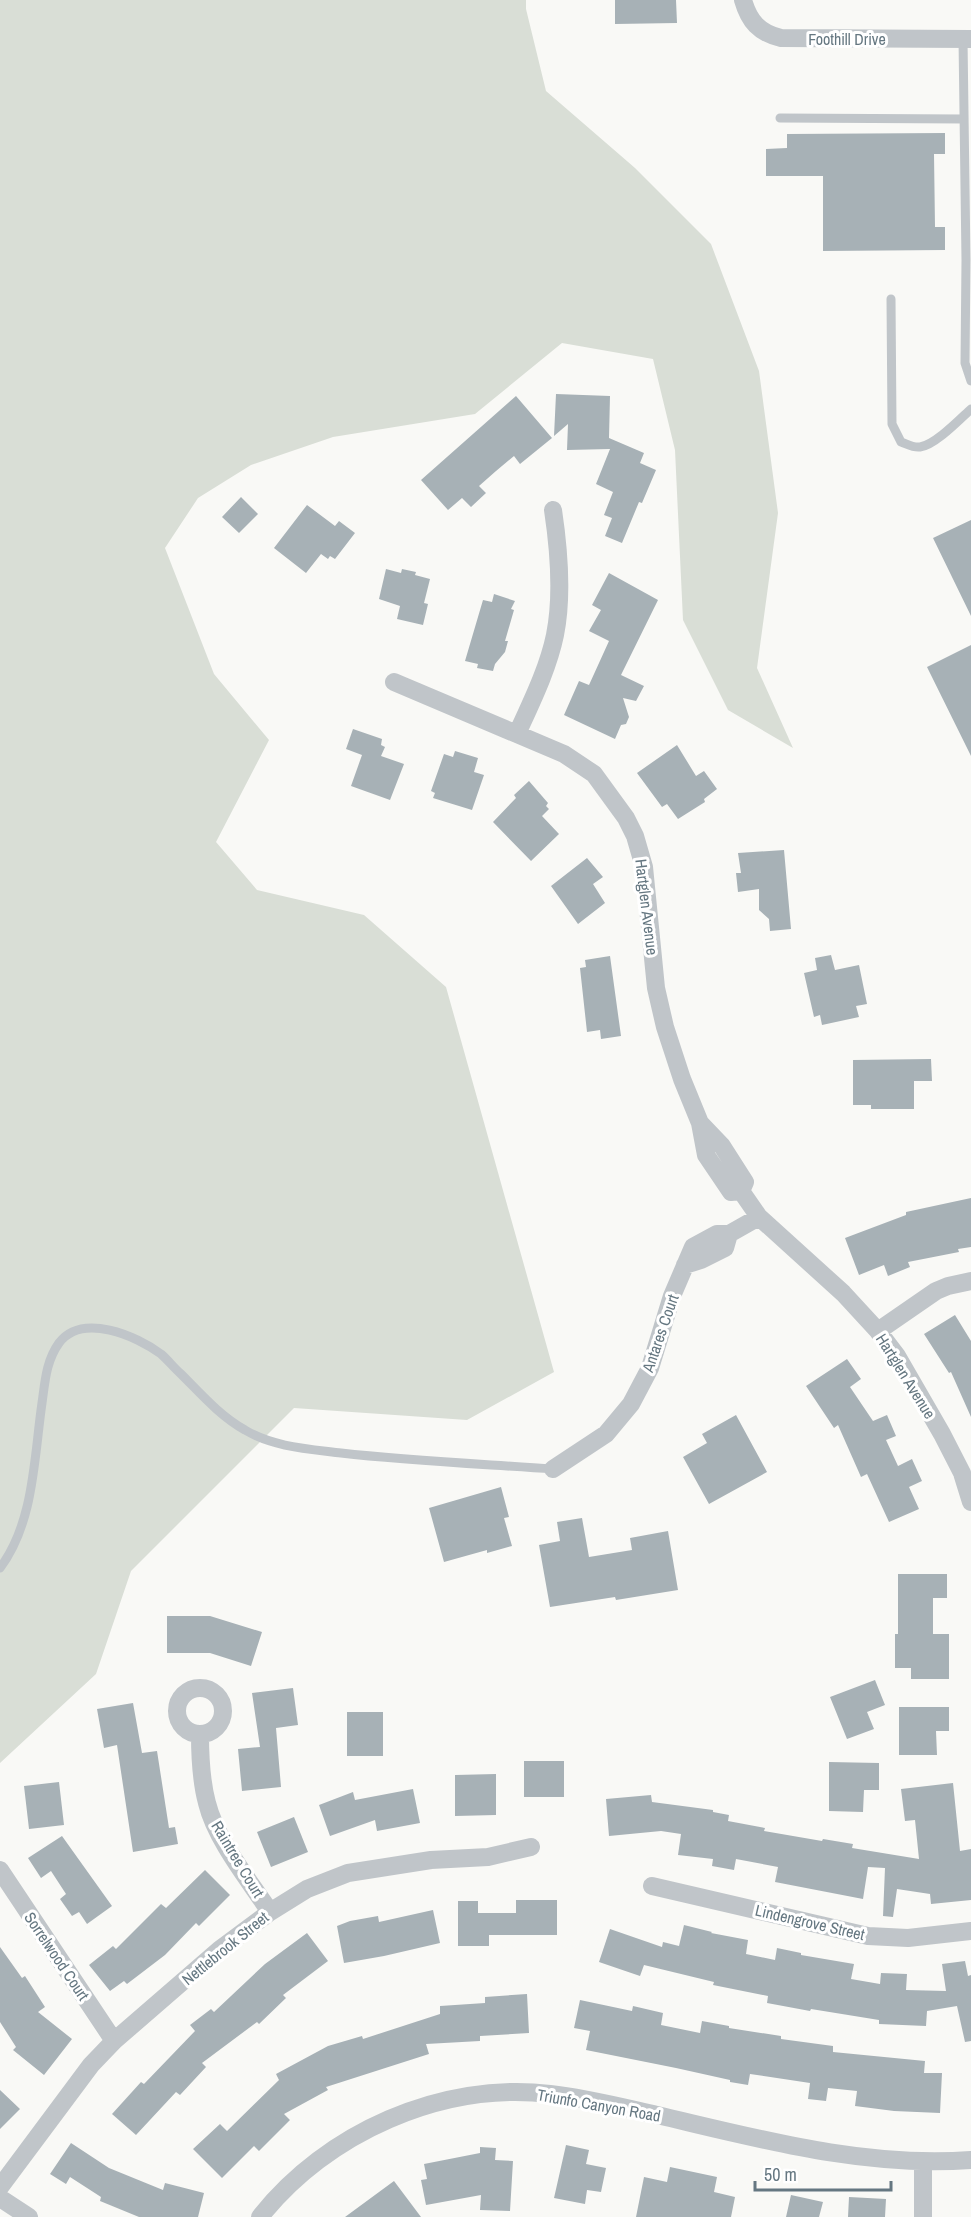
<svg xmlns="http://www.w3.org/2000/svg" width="971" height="2217" font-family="'Archivo Narrow',sans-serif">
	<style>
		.green { fill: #d9ded6 }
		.building { fill: #a7b1b6 }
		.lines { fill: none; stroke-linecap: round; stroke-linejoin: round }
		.lane { stroke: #c0c5c9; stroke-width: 9 }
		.street { stroke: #c0c5c9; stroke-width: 18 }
		.labels { text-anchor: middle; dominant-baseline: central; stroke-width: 6; stroke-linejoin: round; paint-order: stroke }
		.street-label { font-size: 16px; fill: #657781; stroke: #fff }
	</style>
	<rect width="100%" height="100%" fill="#f9f9f6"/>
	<path class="green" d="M0 0H526V9L546 91 635 168 711 244 759 371 778 513 757 668 793 748 728 710 683 620 675 450 653 359 562 343 475 414 333 437 251 465 198 498 165 548 214 674 269 740 216 842 257 890 364 915 446 987 554 1372 467 1420 294 1408 131 1571 96 1674 0 1763Z"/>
	<path class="building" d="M615 0H676L677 23 615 24Z
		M945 133V154H934L935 227H945V250L823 251V176H766V149L787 148V134Z
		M556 394 610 396 609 438 644 453 640 463 656 470 642 503 639 502 622 543 605 536 612 518 604 515 613 492 596 484 610 449 567 450 568 424 554 436Z
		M516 396 552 438 520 464 514 456 496 471 479 486 486 493 471 507 462 498 448 510 421 480Z
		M241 497 258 514 239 533 222 517Z
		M307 505 335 526 339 521 355 533 335 559 330 556 328 559 321 554 306 573 274 548Z
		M971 520V616L933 538Z
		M386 569 401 573 402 569 416 572 415 575 430 579 424 603 428 604 423 625 397 619 400 606 379 599Z
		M609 573 658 600 621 675 644 686 636 701 623 698 629 717 626 724 621 725 615 739 564 715 579 681 589 685 609 641 589 631 601 610 592 605Z
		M494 594 515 601 511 609 514 610 505 641H508L505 652 495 664 493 671 477 668 478 664 465 661 483 600 492 602Z
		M971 645V756L927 667Z
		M353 729 382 739 381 745 385 747 381 756 404 764 390 800 351 786 362 755 346 749Z
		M677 745 696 776 704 771 717 789 704 799 705 802 678 819 667 804 662 807 637 773Z
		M455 751 478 758 474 772 484 775 472 810 433 798 435 793 431 791 444 754 453 757Z
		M529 781 548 803 546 806 549 809 542 816 559 834 531 861 493 822 516 798 514 795Z
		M784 850 791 929 770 931 769 919 759 910V889L738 892 736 873H741L738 853Z
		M587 858 603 877 593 884 605 903 578 924 551 886Z
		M831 955 835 970 859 965 867 1004 856 1006 859 1017 822 1025 820 1015 814 1017 804 973 817 970 815 958Z
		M610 956 621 1036 601 1039 600 1030 587 1032 580 968 586 967 585 960Z
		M931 1059 932 1081H914V1109H871V1105H853V1060Z
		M971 1198V1247L958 1249 959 1252 908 1262 910 1267 888 1276 884 1265 859 1275 845 1238 906 1215V1212Z
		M955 1315 971 1341V1417L951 1372 949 1373 924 1334Z
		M847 1359 861 1379 850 1387 873 1421 887 1415 896 1436 886 1440 898 1466 912 1459 922 1481 909 1487 919 1509 889 1522 867 1474 861 1477 838 1425 834 1428 806 1386Z
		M736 1415 767 1472 709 1504 683 1457 707 1443 702 1434Z
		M501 1487 509 1517 504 1518 512 1546 487 1553V1550L444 1562 429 1508Z
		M582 1518 589 1557 632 1550 630 1538 668 1531 678 1590 616 1600 615 1597 550 1607 539 1545 560 1541 557 1522Z
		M898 1574H947V1598H933V1634H949V1679H911V1668H895V1634H898Z
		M167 1616H210L262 1632 251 1666 210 1653H167Z
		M875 1680 885 1705 867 1712 874 1729 847 1739 830 1697Z
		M293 1688 298 1725 276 1728 281 1787 242 1791 238 1749 260 1747 252 1693Z
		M133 1703 142 1753 157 1751 169 1828 175 1827 178 1844 133 1852 117 1745 104 1748 97 1709Z
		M899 1707H949V1731H936L937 1755H899Z
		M347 1712H383V1756H347Z
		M524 1761H564V1797H524Z
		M829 1762 879 1763V1790H864L863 1812 829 1811Z
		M496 1774V1815L455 1816V1775Z
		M59 1782 64 1825 29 1829 24 1786Z
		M953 1783 960 1851 971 1849V1900L931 1904 930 1894 897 1889 893 1917 883 1916 885 1868 868 1867 863 1899 775 1882 778 1867 736 1859 734 1870 712 1866 713 1859 678 1855 681 1834 661 1831 609 1836 606 1799 651 1795 652 1802 713 1810V1812L729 1815 728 1821 765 1828 764 1831 822 1841 823 1839 853 1844 852 1848 919 1859 915 1820 905 1821 901 1789Z
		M413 1789 420 1823 377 1831 375 1820 330 1836 319 1805 353 1792 355 1800Z
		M294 1817 308 1852 271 1867 257 1832Z
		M62 1836 112 1906 87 1924 79 1912 72 1916 60 1899 66 1894 51 1871 41 1878 28 1858Z
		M205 1870 230 1895 199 1926 196 1923 165 1955 127 1984 124 1981 110 1991 89 1965 113 1946 116 1949 161 1904 166 1908Z
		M516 1900H557V1935H489V1946H458V1901H478V1913H516Z
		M433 1910 440 1943 384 1956 344 1963 337 1926 350 1921 378 1916 379 1922Z
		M684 1925 712 1932 711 1933 748 1940 746 1954 775 1960 777 1948 801 1953V1955L854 1964 851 1979 880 1984 881 1973 907 1974 906 1990 946 1991 942 1964 965 1961 968 1976 971 1975V2041L965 2042 957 2006 927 2011 926 2026 879 2024V2020L811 2009 810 2011 767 2003 768 1996 713 1985 714 1982 644 1965 640 1976 599 1962 610 1929 662 1947 663 1942 679 1946Z
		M307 1933 328 1961 283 1995 286 1998 259 2024 257 2022 202 2063 206 2067 180 2095 176 2092 136 2135 112 2114 141 2082 144 2084 195 2031 190 2025 211 2009 214 2012 265 1964Z
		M0 1947 22 1978 25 1976 45 2007 38 2012 72 2039 44 2075 13 2050 16 2047 0 2022Z
		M527 1994 529 2033 480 2036V2041L426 2044 429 2054 326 2087 328 2090 284 2114 290 2120 259 2151 254 2146 222 2178 193 2149 220 2124 227 2131 279 2080 276 2074 328 2046 362 2036 363 2039 440 2014V2006L485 2003V1997Z
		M580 2000 632 2011 633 2006 663 2013 661 2025 700 2033 702 2021 729 2026V2028L781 2036V2039L833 2046V2052L925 2061 924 2073H942L940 2113 894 2111 855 2106 857 2091 828 2088 826 2101 808 2099 810 2083 750 2074 748 2085 730 2082V2080L676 2068 586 2050 590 2031 574 2028Z
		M0 2090 20 2109 0 2129Z
		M71 2143 109 2168 163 2190 165 2183 204 2193 198 2217H139L100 2201 101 2197 70 2177 66 2184 50 2174Z
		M566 2145 589 2150 586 2164 606 2168 601 2192 587 2190 585 2204 554 2198Z
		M480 2147 496 2148 495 2160 513 2161 510 2211 480 2210 481 2195 426 2205 421 2180 427 2179 424 2164 480 2153Z
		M670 2167 717 2177 714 2192 735 2197 731 2217H636L644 2177 667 2182Z
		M394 2181 421 2217H345Z
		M791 2195 823 2202 819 2217H786Z
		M849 2197 886 2199 885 2217H848Z"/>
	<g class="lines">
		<path class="lane" d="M963 39 966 260 965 363 971 381
			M780 118 964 119
			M891 299 892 424 901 442C907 444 913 448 920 447 935 445 959 420 971 409
			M0 1568C34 1523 34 1458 42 1403 45 1382 46 1361 59 1343 82 1312 137 1336 161 1354 168 1360 174 1368 181 1374 201 1394 220 1416 245 1430 273 1447 309 1449 341 1453 411 1461 483 1464 553 1469"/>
		<path class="street" d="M743 0C749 21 759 33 781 38L971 39
			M394 682 564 754 594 774 626 818 635 836 644 867 656 988 665 1027 682 1079 700 1123 706 1155 731 1192 741 1191
			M517 734C531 703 548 669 555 635 563 595 559 550 553 510
			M701 1124 722 1146 745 1182 741 1191
			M741 1191 759 1217 843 1293 878 1331 897 1356 942 1434 962 1473 971 1502
			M685 1265 701 1260 725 1248 729 1234
			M878 1331 936 1291 948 1286 971 1281
			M553 1469 606 1434 631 1404 650 1368 672 1296 693 1247 717 1234H729L759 1217
			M177 1711a23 23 0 1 1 46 0a23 23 0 1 1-46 0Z
			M200 1734C200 1757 201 1781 207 1803 216 1840 249 1880 270 1912
			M0 1870 114 2041
			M652 1886 868 1936 908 1938 971 1931
			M0 2187 91 2065 114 2041 219 1950 270 1912 307 1889 348 1873 431 1860 488 1857 531 1847
			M0 2198 29 2217
			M260 2217C326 2133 442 2081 550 2094 586 2098 621 2107 657 2115 760 2139 864 2168 971 2160
			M923 2217V2162"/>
	</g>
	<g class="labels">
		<g class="street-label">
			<text x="847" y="39">Foothill Drive</text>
			<text transform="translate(647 907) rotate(83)">Hartglen Avenue</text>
			<text transform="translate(660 1333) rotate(-71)">Antares Court</text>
			<text transform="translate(906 1376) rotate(58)">Hartglen Avenue</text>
			<text transform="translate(238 1859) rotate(59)">Raintree Court</text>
			<text transform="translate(810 1922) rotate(13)">Lindengrove Street</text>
			<text transform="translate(225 1948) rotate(-39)">Nettlebrook Street</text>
			<text transform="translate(57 1956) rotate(56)">Sorrelwood Court</text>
			<text transform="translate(599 2105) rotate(10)">Triunfo Canyon Road</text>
		</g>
	</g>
	<path d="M755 2181v9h136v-9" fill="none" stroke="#657781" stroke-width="3"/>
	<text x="764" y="2181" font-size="18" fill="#657781" stroke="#ffffff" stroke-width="4.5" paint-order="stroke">50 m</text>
</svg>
